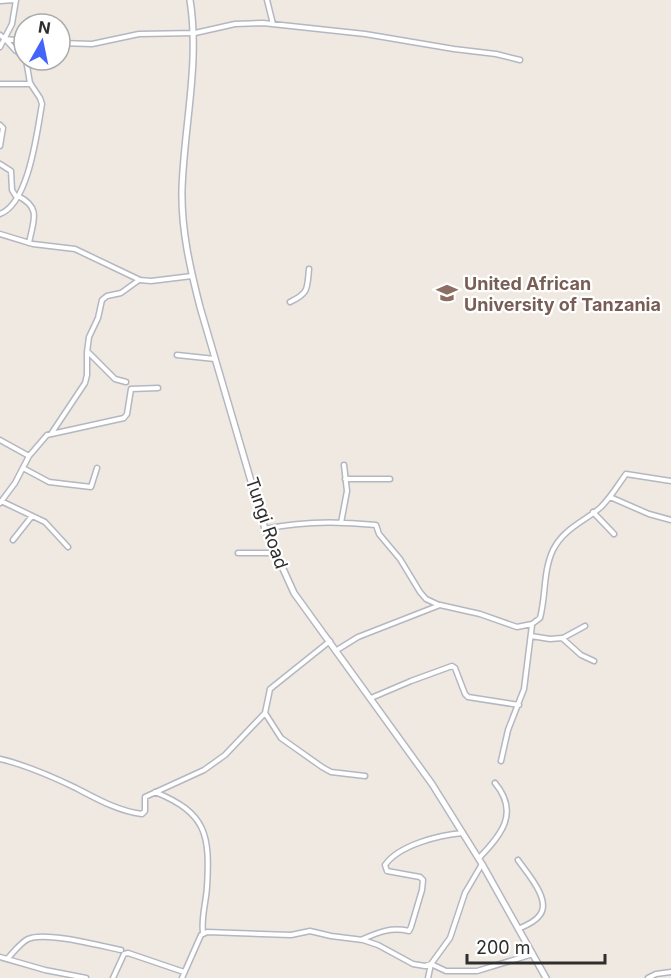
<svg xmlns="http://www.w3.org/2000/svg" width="671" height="978" font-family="Inter,sans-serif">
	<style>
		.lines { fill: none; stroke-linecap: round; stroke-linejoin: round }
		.minor-casing { stroke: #b4b7c1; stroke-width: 7 }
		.secondary-casing { stroke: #b4b7c1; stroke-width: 8 }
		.minor { stroke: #fff; stroke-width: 4 }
		.secondary { stroke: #fff; stroke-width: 5 }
		.labels { text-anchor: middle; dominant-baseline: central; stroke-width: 4.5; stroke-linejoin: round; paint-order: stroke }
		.education-label { font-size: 18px; font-weight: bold; fill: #785e54; stroke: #fff; text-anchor: start }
		.street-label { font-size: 18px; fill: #2e2e2e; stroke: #fff }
	</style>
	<rect width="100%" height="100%" fill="#efe9e1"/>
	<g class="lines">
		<defs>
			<path id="minor" d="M267 0 273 24
				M0 1 14 0
				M0 35 5 39 24 41
				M5 39 15 50 24 56
				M60 43 92 44 139 34 195 33 235 24 263 23 365 34 454 49 496 54 520 60
				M0 47 12 24 16 0
				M0 84H31
				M0 125 3 128 0 146
				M0 164 11 171 12 190 17 198
				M18 196C42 208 33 221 29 243
				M0 214C29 203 37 132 42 104L40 98 30 83 26 60
				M0 234 33 244 75 249 140 280 151 281 192 276
				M290 302C309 293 307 289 309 269
				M88 352 115 379 126 382
				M177 355 215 359
				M51 434 85 383 87 375V352L89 337 98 318 102 300 107 296 121 293 139 280
				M0 440 29 456
				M23 468 49 482 91 487 97 468
				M345 479H390
				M610 497 649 514 671 520
				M1 501 45 522 68 547
				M0 503 15 483 29 456 47 435 124 418 127 414 131 389 158 388
				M593 512 614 534
				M341 523 347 491 344 465
				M265 529C301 521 339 521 376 525L379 534 400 559 420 592 426 599 439 605
				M13 540 32 516
				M238 553H275
				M531 636 550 639 562 638 581 655 594 661
				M563 638 585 626
				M330 641 270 689 265 713 281 738 322 767 331 772 365 776
				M337 650 358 637 440 605 480 614 517 627 532 624 540 618C546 596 543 571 553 550 564 528 584 522 601 507 611 497 618 485 626 474L671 481
				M371 698 411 681 452 666 455 668 465 694 468 697 519 705
				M0 759C26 765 51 776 76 788 97 799 118 811 142 814L145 811V797L204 770 225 755 265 713
				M501 761 508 730 524 689 532 625
				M155 792C207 813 210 835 207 887 206 903 201 917 203 933
				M479 858C501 835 520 813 495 783
				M518 860C526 872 553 901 539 916 535 922 525 926 518 929
				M363 939C379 932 391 927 409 931L411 927 422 890 423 880 420 877 387 871 385 865C399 845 439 835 463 833
				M0 957 45 970 86 978
				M7 959C13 953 20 943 28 939 45 931 101 946 121 950
				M113 978 124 954 128 953 184 972
				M182 978 201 935 207 932 291 935 310 931 331 936 363 940 378 945 413 964 425 966 431 964 446 971H477L533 954
				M428 978 431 964 450 938 465 893 482 864
				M648 978 656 974 671 972"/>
			<path id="secondary" d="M190 0C200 63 184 126 182 189 181 229 190 268 200 307L265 529 294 593 432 784 482 864 546 978"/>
		</defs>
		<use href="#minor" class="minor-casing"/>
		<use href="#secondary" class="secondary-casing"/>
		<use href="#minor" class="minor"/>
		<use href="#secondary" class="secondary"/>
	</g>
	<defs>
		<symbol id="university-bare" viewBox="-9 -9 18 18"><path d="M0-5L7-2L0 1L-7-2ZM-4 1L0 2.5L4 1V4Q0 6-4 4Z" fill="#8d6e63" stroke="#fff" stroke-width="2.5" paint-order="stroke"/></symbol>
	</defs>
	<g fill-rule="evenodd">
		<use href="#university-bare" x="432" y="278" width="30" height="30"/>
	</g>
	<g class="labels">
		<g class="education-label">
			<text x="464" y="283">United African<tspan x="464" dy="21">University of Tanzania</tspan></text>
		</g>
		<g class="street-label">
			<text transform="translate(267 523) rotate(71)">Tungi Road</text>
		</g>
	</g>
	<g transform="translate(42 42) rotate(9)"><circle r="28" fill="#ffffff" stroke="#ababab" stroke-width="1.5"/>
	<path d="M0-4.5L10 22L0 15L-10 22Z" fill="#4264fb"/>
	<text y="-9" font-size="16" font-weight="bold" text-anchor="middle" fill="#2e2e2e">N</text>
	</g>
	<path d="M467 954v9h138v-9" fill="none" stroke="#2e2e2e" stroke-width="3"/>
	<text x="476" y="954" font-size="18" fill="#2e2e2e" stroke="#ffffff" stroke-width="4.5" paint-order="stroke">200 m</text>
</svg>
